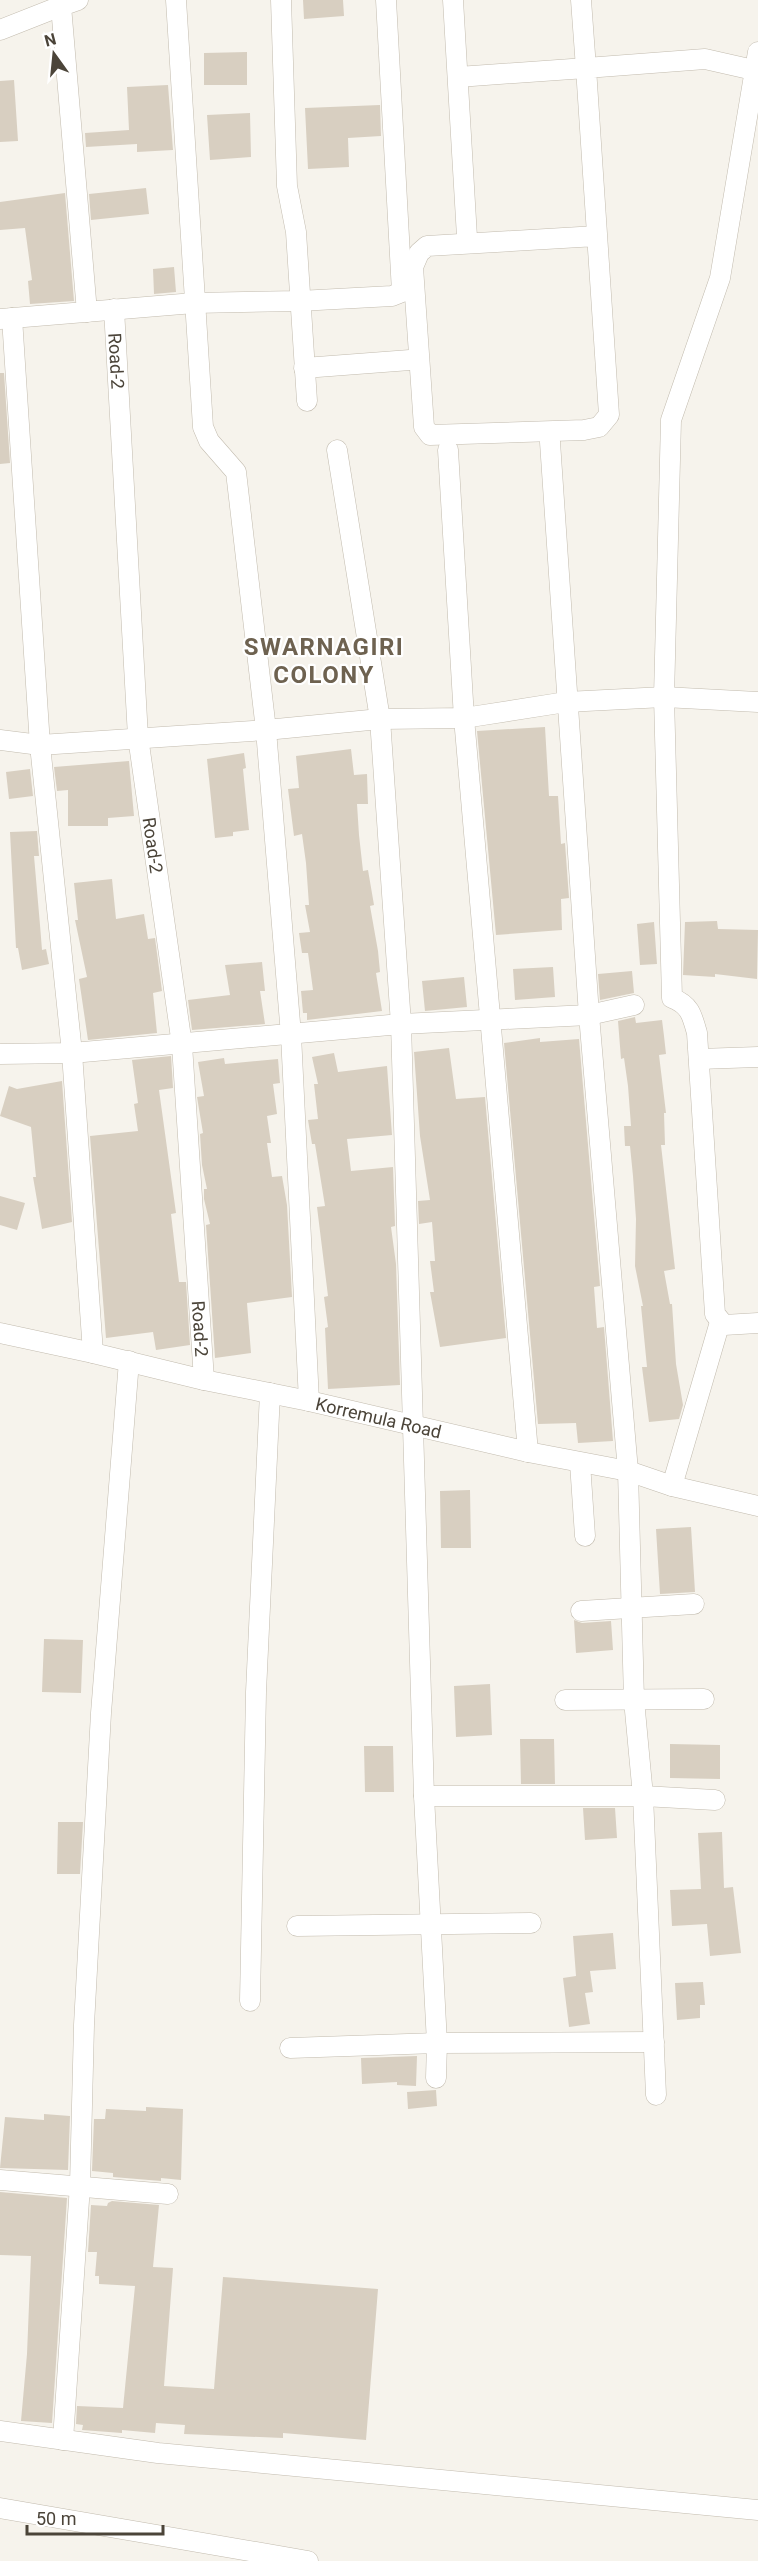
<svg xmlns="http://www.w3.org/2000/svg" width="758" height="2561" font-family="Roboto,sans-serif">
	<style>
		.building { fill: #d8cfc1 }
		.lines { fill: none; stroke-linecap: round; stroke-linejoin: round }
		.minor-casing { stroke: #c2bbae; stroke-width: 21 }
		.minor { stroke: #fff; stroke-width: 20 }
		.labels { text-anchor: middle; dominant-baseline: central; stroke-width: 4.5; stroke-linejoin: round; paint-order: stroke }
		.street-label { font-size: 18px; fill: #4b4439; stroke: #fff }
		.district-label { font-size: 24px; font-weight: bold; letter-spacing: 1.5px; fill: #6e6250; stroke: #fff }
	</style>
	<rect width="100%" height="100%" fill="#f6f3ec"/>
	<path class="building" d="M303 0H343L344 16 304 19Z
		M247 52V85H204V53Z
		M14 80 18 141 0 142V81Z
		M168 85 173 150 137 152V144L86 147 85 133 129 130 127 87Z
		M380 105 381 136 348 138 349 167 308 169 305 108Z
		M250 113 251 157 210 160 207 115Z
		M146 188 149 214 91 220 89 194Z
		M65 193 74 301 30 304 28 281 32 280 25 228 0 230V202Z
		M174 267 176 292 154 294 153 269Z
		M0 373H4L10 463 0 464Z
		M545 727 549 796H558L561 844 565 843 569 898 561 899 562 930 496 935 477 731Z
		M351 749 354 775 367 774 368 804H357L359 835 363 871 368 870 374 905 370 906 378 951 380 972 376 973 382 1011 307 1020V1013H303L301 991 313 990 308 953H302L299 933 310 932 305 905H309L306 863 302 834 294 836 288 789 299 788 296 756Z
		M244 753 246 768 243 769 249 830 233 832V836L215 838 207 759Z
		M129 761 134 816 108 818V826H68V790L57 791 54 767Z
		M30 769 33 796 9 799 6 772Z
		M37 831 39 856H34L40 925 42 950 46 949 49 964 22 970 18 948H16L10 832Z
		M112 879 116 919 144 914 148 939 155 938 162 991 153 993 157 1033 88 1040 79 979 87 977 75 920H78L74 883Z
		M717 921 718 929 758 930 757 979 715 974V977L683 975 685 922Z
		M654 922 657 964 640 965 637 924Z
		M262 962 265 991H260L265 1024 192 1030 188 1000 230 995 225 965Z
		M553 967 555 997 515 1000 513 969Z
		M632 971 634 993 600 1000 598 974Z
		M464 977 467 1007 425 1011 422 981Z
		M635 1017 636 1023 662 1020 664 1036 666 1054 659 1055 666 1113H664L665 1145H661L675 1269 664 1271 670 1304H672L676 1364 683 1405 679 1419 649 1422 642 1367H647L641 1306H643L635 1266 636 1219 633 1176 630 1146H625L624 1126H631L628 1086 624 1058 621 1059 618 1021Z
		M540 1038V1042L579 1039 600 1286 594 1287 597 1328 604 1327 613 1441 578 1443 576 1423 538 1424 504 1043Z
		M449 1048 456 1099 485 1097 506 1338 440 1347 430 1292H434L430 1261H435L432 1222 419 1224 418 1201 430 1200 420 1136 414 1052Z
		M334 1053 338 1072 387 1066 392 1135 347 1139 351 1171 393 1167 395 1226 391 1227 396 1264 400 1385 328 1389 325 1328 328 1327 324 1297 328 1296 317 1207 325 1206 315 1144H312L308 1120 318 1119 314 1084H318L312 1057Z
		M171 1056 173 1088 159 1090 176 1213 171 1214 179 1282H186L190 1345 156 1350 153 1332 106 1338 90 1136 138 1131 134 1104 138 1103 132 1060Z
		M224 1058 225 1064 278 1059 280 1083 273 1084 277 1114 267 1116 271 1143H267L272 1177 282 1176 287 1205 292 1297 247 1303 251 1353 215 1358 206 1225 210 1224 204 1199V1189H207L202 1165 200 1134 203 1133 197 1097 204 1096 198 1062Z
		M62 1081 72 1222 42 1229 33 1177H36L31 1127 0 1116 9 1086 17 1089Z
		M0 1196 25 1203 17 1230 0 1225Z
		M470 1490 471 1548H441L440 1491Z
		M691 1527 695 1592 660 1594 656 1529Z
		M574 1620 582 1623 611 1621 613 1650 576 1653Z
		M44 1639 83 1640 81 1693 42 1692Z
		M490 1684 492 1735 456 1737 454 1686Z
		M520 1739H554L555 1784H521Z
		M670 1744 720 1745V1779L670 1778Z
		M364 1746H393L394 1792H365Z
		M583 1808H615L617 1838 585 1840Z
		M58 1822H83L80 1874H57Z
		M722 1832 724 1888 733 1887 741 1953 710 1956 707 1924 672 1926 670 1890 701 1889 698 1833Z
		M613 1933 616 1969 590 1971 593 1992 585 1993 590 2024 569 2027 563 1978 576 1976 573 1936Z
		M703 1982 705 2005H700V2018L677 2020 675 1983Z
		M417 2056 416 2086 397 2085V2082L362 2084 361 2058Z
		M436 2090 437 2106 408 2109 407 2092Z
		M146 2107 183 2109 181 2180 161 2178V2181L113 2177V2173L92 2171 94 2119H105L106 2109 146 2111Z
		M44 2114 70 2116 68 2170 0 2168 5 2117 44 2120Z
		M0 2192 67 2198 52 2423 21 2421 27 2354 31 2256 0 2255Z
		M112 2201 159 2205 153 2267 173 2268 164 2386 214 2389 223 2277 378 2289 366 2440 283 2433V2438L184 2434 185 2425 156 2423 155 2433 122 2430V2433L82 2430 83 2425 76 2424 77 2406 123 2408 135 2286 99 2284V2276H95L97 2252H88L91 2205 107 2206 108 2203Z"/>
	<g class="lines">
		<defs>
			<g id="minor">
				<path d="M78 0 61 6 87 312"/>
				<path d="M176 0 203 427 209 441 236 472 266 730 291 1035 309 1401"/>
				<path d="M281 0 287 186 296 232 307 401"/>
				<path d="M453 0 467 237"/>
				<path d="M0 30 61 6"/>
				<path d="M758 52 720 278 671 420 664 697 672 998C690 1005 692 1015 697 1033L715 1314 724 1325 758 1323"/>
				<path d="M458 77 586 68 581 0"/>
				<path d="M597 236 427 246 419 253 413 267 424 427 430 435 584 430 599 427 609 415 586 68 705 59 758 71"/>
				<path id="s1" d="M114 309 138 737 182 1045 204 1380"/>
				<path d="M12 318 40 745 72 1053 93 1353"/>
				<path d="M0 319 194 303 299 301 392 296 402 292 386 0"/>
				<path d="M304 368 410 360"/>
				<path d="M550 442 589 1015 628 1471 634 1700 643 1796 656 2095"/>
				<path d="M337 450 380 719 401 1024 424 1796 437 2043 436 2078"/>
				<path d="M448 450 464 718 528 1452"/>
				<path d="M0 740 40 745 266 730 380 719 464 718 566 702 664 697 758 702"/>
				<path d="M0 1054 72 1053 401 1024 589 1015 634 1005"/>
				<path d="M699 1059 758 1057"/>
				<path id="s2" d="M0 1333 93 1353 204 1380 309 1401 528 1452 628 1471 672 1486 758 1506"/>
				<path d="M580 1463 585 1536"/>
				<path d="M672 1486 720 1322"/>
				<path d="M581 1611 694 1604"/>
				<path d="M565 1700 704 1699"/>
				<path d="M424 1796H643L715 1800"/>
				<path d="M297 1926 531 1923"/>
				<path d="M250 2001 256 1692 270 1393"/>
				<path d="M290 2048 437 2043 654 2042"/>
				<path d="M0 2180 168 2194"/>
				<path d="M0 2431 158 2453 758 2510"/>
				<path d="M63 2440 80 2185 84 2025 101 1713 129 1361"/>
				<path d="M0 2508 308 2561"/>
			</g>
		</defs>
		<use href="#minor" class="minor-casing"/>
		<use href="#minor" class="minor"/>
	</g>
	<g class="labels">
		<g class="street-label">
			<text stroke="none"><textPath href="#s1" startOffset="52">Road-2</textPath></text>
			<text stroke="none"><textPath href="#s1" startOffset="538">Road-2</textPath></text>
			<text stroke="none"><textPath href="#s1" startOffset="1024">Road-2</textPath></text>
			<text stroke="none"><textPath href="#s2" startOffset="388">Korremula Road</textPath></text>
		</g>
		<g class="district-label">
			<text x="324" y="647">SWARNAGIRI<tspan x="324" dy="28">COLONY</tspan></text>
		</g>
	</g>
	<g transform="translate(54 54) rotate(345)" stroke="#ffffff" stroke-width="4.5" paint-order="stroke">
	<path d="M0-4.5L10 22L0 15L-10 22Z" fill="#4b4439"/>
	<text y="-9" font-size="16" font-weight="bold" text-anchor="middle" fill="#4b4439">N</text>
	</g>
	<path d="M27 2525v9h136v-9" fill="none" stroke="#4b4439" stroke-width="3"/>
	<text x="36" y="2525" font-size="18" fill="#4b4439" stroke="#ffffff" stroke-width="4.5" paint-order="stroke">50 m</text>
</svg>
